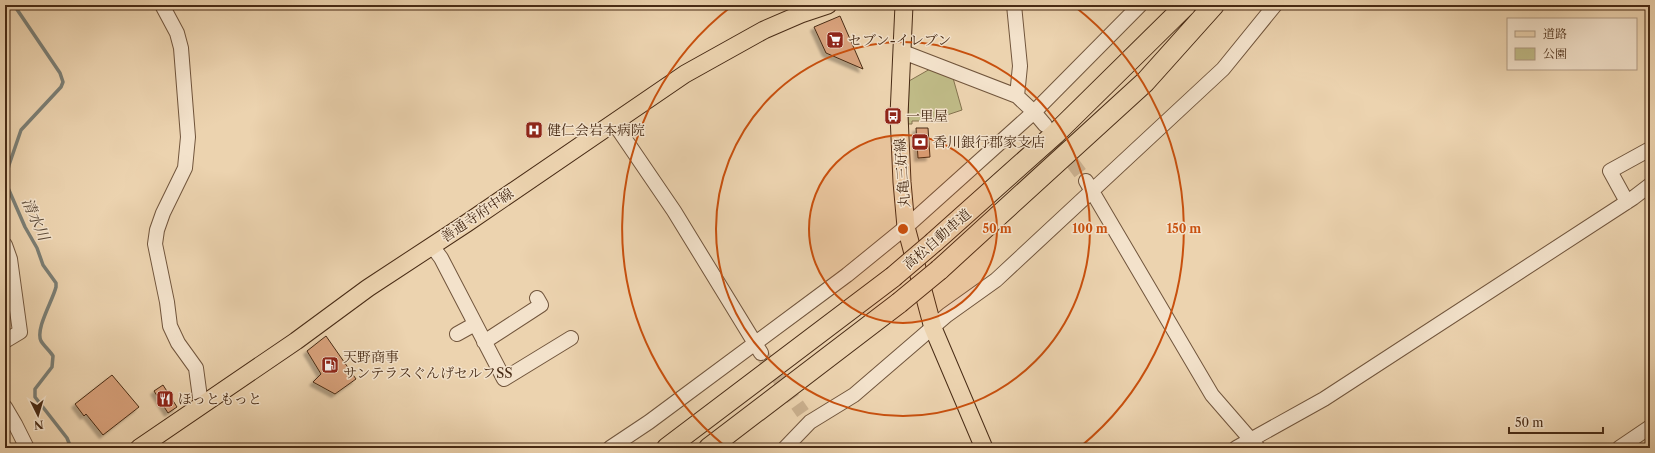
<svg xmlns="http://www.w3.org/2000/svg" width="1655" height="453" font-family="'Libre Caslon Text','Noto Serif JP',serif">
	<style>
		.green { fill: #bfba86; stroke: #84724e }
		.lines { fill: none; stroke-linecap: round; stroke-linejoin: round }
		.stream { stroke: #7a7e75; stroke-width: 3.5 }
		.building { fill: #d9a27b; stroke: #482b15; filter: url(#shadow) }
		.minor-tunnel { stroke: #cbb190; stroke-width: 14; stroke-dasharray: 14 7; stroke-linecap: butt }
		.minor-casing { stroke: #71553c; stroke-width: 16 }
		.major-casing { stroke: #482b15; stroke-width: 19 }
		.highway-casing { stroke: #482b15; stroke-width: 22 }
		.minor { stroke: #f3e2cb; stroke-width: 14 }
		.major { stroke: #ecd3af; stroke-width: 17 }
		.highway { stroke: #ecd3af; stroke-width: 20 }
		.highway-bridge-casing { stroke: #482b15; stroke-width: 22; stroke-linecap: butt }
		.highway-bridge { stroke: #ecd3af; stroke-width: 20 }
		.ring { fill: none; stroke: #c8500e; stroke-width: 2 }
		.labels { text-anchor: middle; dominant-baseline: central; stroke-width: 3; stroke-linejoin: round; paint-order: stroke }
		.poi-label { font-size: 14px; fill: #482b15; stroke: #f3e2cb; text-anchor: start }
		.street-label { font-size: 14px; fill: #482b15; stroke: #f3e2cb }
		.water-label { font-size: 15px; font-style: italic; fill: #594735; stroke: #f3e2cb }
		.centre { fill: #c8500e; stroke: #f3e2cb; stroke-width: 2 }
		.ring-label { font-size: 12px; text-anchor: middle; font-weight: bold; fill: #c8500e; stroke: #f3e2cb; stroke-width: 3; stroke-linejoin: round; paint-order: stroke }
	</style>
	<defs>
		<filter id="shadow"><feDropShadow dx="-3.5" dy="3.5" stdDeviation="1" flood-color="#0004"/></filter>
	</defs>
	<rect width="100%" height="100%" fill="#ecd3af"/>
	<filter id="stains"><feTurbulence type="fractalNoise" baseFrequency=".005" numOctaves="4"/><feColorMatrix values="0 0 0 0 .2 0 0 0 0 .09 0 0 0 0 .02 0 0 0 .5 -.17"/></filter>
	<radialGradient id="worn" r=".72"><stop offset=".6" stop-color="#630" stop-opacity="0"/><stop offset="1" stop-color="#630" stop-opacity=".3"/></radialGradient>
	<path class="green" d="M930 69 953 78 962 110 929 121H912V124H908L909 81Z"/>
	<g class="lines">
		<path class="stream" d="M14 5 60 73 63 82 61 87 21 130 9 165 5 181 25 227 37 248 43 265 56 283V287C53 300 35 329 41 341 44 346 50 351 53 356L52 367 35 389V397L67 438 71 448"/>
	</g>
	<path class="building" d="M840 16 863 69 826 53 814 27Z
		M916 128H928L930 157 918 158Z
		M326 336 356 379 335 394 313 382 321 374 307 351Z
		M112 375 139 407 103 435 86 414 84 416 75 404Z
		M163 385 177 407 168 413 154 391Z"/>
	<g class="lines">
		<path class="minor-tunnel" d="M1047 128 1086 181
			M761 353 803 413"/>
		<defs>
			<path id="minor" d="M162 5 177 33 181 48 188 137 185 168 163 213 157 230 155 244 167 302 170 326 178 343 196 368 201 405
				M1014 5 1020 66 1017 96
				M903 52 1017 96 1034 112 1045 125
				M614 123 674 211 761 353
				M1086 181 1212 395 1258 448
				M1627 202 1610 171 1650 149
				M5 245 10 259 20 332 5 341
				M432 246 441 258 504 379 571 338
				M457 334 475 324
				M484 342 541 305 537 298
				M5 407 15 424 27 448
				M610 448 649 422 847 275 906 227 1034 112 1140 5
				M785 448 810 422 854 395 947 315 996 280 1223 69 1275 5
				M1236 448 1324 399 1633 198 1650 185
				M1619 448 1650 427"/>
			<path id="major" d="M904 5 899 115 902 182 906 227 933 328 984 448
				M139 448 296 341 368 288 467 223 685 74 764 30 801 14 828 5"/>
			<path id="highway" d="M934 242 1055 134 1186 5
				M939 270 1145 82 1214 5
				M667 448 893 277
				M709 448 899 303"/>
		</defs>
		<use href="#minor" class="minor-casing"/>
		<use href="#major" class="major-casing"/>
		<use href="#highway" class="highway-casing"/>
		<use href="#minor" class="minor"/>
		<use href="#major" class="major"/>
		<use href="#highway" class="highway"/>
		<defs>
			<path id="highway-bridge" d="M893 277 934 242
				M899 303 939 270"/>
		</defs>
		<use href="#highway-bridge" class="highway-bridge-casing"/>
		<use href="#highway-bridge" class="highway-bridge"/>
	</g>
	<circle cx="903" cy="229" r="94" fill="#c8500e" fill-opacity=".12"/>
	<g class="ring">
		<circle cx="903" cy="229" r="94"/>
		<circle cx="903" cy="229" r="187"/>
		<path d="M726 447A281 281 0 0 1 732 6M1074 6A281 281 0 0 1 1080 447"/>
	</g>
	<defs>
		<symbol id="supermarket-square" viewBox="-11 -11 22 22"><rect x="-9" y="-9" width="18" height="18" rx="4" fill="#8f2418" stroke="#f3e2cb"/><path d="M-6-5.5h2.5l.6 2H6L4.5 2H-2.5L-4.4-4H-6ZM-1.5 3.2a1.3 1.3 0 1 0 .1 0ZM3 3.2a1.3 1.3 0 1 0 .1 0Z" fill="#fff"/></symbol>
		<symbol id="bus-square" viewBox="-11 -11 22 22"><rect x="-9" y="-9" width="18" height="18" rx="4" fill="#8f2418" stroke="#f3e2cb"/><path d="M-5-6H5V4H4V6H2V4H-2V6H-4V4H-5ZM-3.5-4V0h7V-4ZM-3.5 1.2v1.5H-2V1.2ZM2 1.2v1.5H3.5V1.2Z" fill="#fff"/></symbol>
		<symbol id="hospital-square" viewBox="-11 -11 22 22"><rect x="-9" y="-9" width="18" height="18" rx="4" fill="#8f2418" stroke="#f3e2cb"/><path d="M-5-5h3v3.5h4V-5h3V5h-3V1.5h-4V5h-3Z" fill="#fff"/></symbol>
		<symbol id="bank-square" viewBox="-11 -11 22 22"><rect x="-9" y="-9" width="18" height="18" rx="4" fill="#8f2418" stroke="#f3e2cb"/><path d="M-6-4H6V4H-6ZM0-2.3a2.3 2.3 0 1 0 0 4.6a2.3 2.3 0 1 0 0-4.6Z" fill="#fff"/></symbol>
		<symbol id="fuel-square" viewBox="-11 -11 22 22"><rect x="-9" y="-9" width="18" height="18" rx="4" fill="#8f2418" stroke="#f3e2cb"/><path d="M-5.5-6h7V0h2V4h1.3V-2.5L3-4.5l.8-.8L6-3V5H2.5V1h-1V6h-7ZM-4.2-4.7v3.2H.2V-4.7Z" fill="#fff"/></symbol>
		<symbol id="restaurant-square" viewBox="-11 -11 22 22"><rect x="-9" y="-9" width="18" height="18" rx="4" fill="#8f2418" stroke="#f3e2cb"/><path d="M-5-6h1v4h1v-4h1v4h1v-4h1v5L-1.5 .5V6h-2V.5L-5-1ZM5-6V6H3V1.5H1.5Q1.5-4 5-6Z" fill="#fff"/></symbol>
	</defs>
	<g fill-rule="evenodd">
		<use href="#supermarket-square" x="825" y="30" width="20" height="20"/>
		<use href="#bus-square" x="883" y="106" width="20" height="20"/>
		<use href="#hospital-square" x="524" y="120" width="20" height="20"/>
		<use href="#bank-square" x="910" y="132" width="20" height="20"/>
		<use href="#fuel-square" x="320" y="355" width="20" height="20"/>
		<use href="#restaurant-square" x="155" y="389" width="20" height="20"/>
	</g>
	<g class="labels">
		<g class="poi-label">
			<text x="848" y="40">セブン-イレブン</text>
			<text x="906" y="116">一里屋</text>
			<text x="547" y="130">健仁会岩本病院</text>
			<text x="933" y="142">香川銀行郡家支店</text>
			<text x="343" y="357">天野商事<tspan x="343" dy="16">サンテラスぐんげセルフSS</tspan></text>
			<text x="178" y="399">ほっともっと</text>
		</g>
		<g class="street-label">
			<text transform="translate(902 173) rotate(-94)">丸亀三好線</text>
			<text transform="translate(477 215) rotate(-34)">善通寺府中線</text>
			<text transform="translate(937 239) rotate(-41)">高松自動車道</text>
		</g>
		<g class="water-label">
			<text transform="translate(36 219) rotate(66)">清水川</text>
		</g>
	</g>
	<circle cx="903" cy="229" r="6" class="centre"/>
	<g class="ring-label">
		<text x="997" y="233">50 m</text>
		<text x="1090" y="233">100 m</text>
		<text x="1184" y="233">150 m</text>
	</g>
	<rect width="1655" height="453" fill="none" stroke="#ecd3af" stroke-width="20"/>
	<rect x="6" y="6" width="1643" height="441" fill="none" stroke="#482b15" stroke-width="2"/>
	<rect x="10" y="10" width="1635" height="433" fill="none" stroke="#482b15"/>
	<rect x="1507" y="18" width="130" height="52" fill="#f3e2cb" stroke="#af9982"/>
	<rect x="1515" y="31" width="20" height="6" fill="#ecd3af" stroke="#af9982"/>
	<text x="1543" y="38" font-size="12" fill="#482b15">道路</text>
	<rect x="1515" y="48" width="20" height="12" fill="#bfba86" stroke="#af9982"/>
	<text x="1543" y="58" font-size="12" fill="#482b15">公園</text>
	<g transform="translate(38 415) rotate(175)" stroke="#f3e2cb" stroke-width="3" paint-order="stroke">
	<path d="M0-3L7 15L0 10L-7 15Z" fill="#482b15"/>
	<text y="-6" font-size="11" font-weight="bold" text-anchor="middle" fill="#482b15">N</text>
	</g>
	<path d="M1509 427v6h94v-6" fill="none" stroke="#482b15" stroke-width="2"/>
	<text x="1515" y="427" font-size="12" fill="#482b15" stroke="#f3e2cb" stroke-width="3" paint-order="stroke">50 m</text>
	<rect width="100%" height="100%" filter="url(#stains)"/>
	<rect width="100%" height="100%" fill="url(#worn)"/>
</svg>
